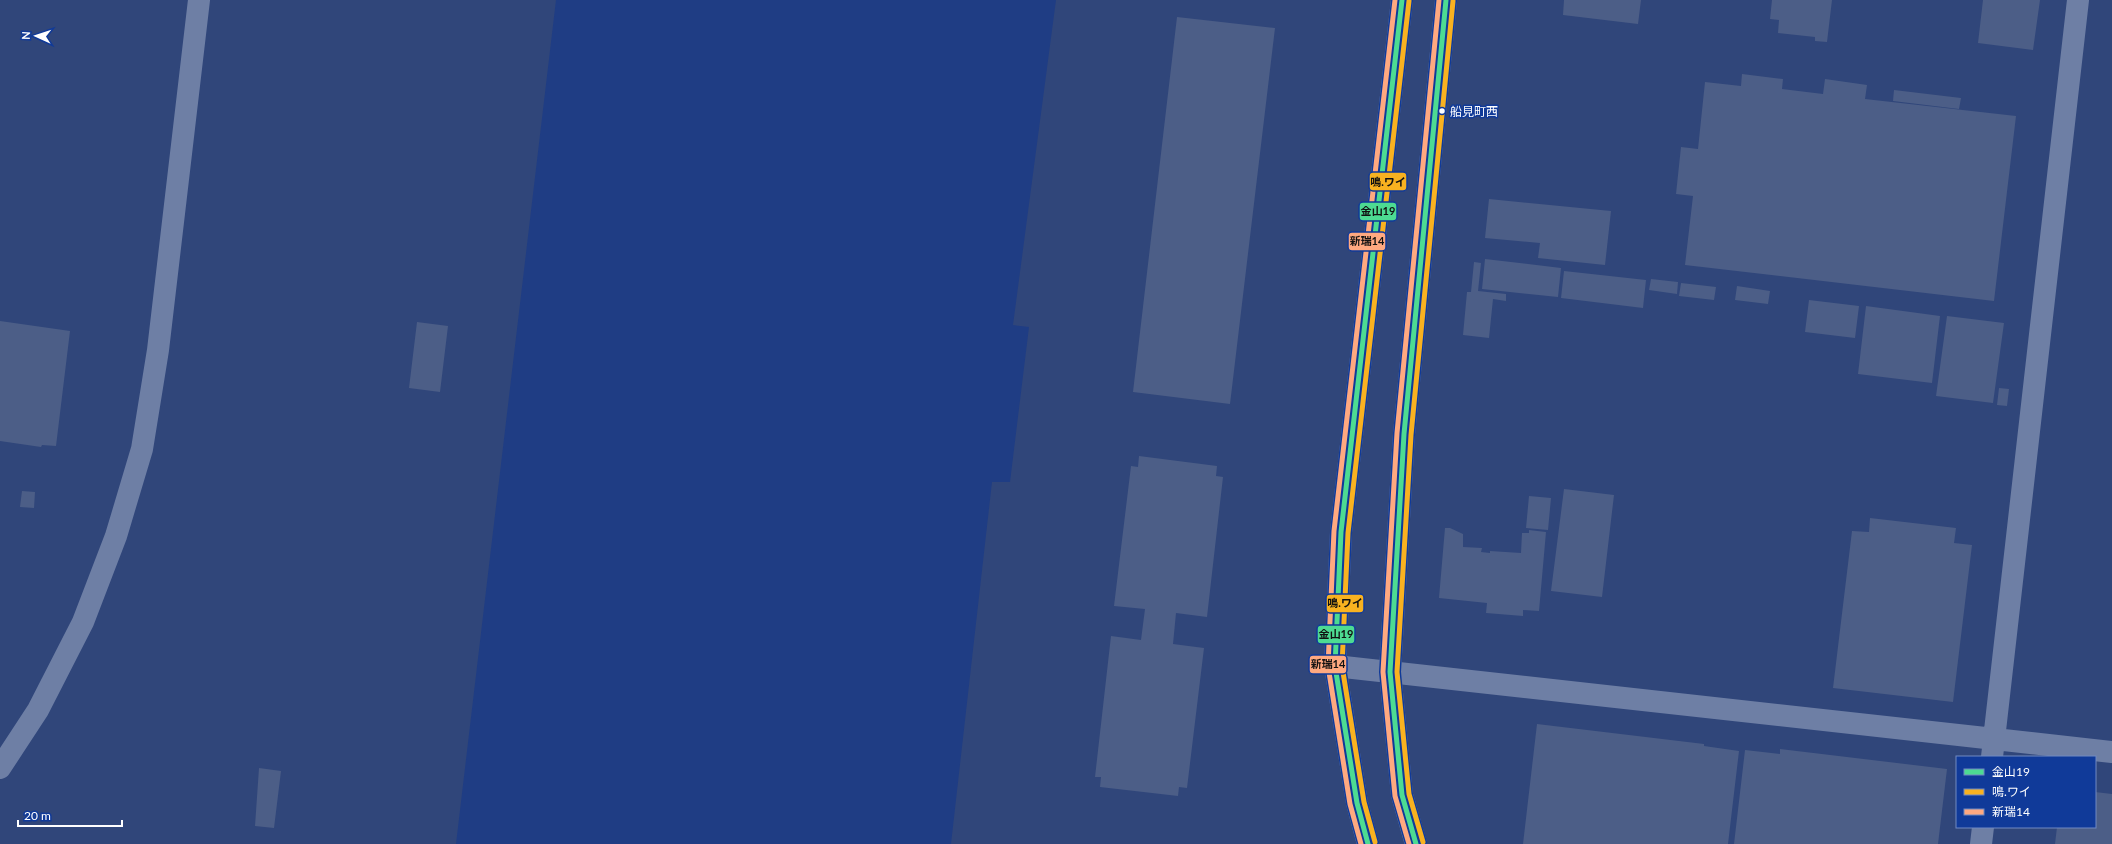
<svg xmlns="http://www.w3.org/2000/svg" width="2112" height="844" font-family="Lato,'Noto Sans JP',sans-serif">
	<style>
		.water { fill: #1f3d84 }
		.building { fill: #4c5e87 }
		.lines { fill: none; stroke-linecap: round; stroke-linejoin: round }
		.minor { stroke: #6e7fa5; stroke-width: 22 }
		.major { stroke: #7887aa; stroke-width: 22 }
		.bus-1-casing { stroke: #103a99; stroke-width: 8 }
		.bus-2-casing { stroke: #103a99; stroke-width: 8 }
		.bus-3-casing { stroke: #103a99; stroke-width: 8 }
		.bus-1 { stroke: #4ddb92; stroke-width: 5 }
		.bus-2 { stroke: #f9b220; stroke-width: 5 }
		.bus-3 { stroke: #ffa980; stroke-width: 5 }
		.bus-dot { fill: #fff; stroke: #103a99; stroke-width: 1.5 }
		.labels { text-anchor: middle; dominant-baseline: central; stroke-width: 3; stroke-linejoin: round; paint-order: stroke }
		.bus-label { font-size: 12px; fill: #fff; stroke: #103a99; text-anchor: start }
		.line-badge { stroke: #103a99; stroke-width: 1.5 }
		.pale-badge-label { font-size: 11px; text-anchor: middle; font-weight: bold; fill: #111 }
	</style>
	<rect width="100%" height="100%" fill="#30467a"/>
	<path class="water" d="M556 0H1056L1013 325 1029 327 1010 482H992L951 844H456Z"/>
	<path class="building" d="M1564 0H1641L1638 24 1563 15Z
		M1772 0H1832L1827 42 1815 41V37L1778 33 1779 20 1770 19Z
		M1983 0H2040L2033 50 1978 43Z
		M1177 17 1275 28 1230 404 1133 392Z
		M1742 74 1783 79 1782 89 1823 94 1825 79 1867 85 1865 99 2016 116 1994 301 1685 265 1693 196 1676 194 1681 147 1698 149 1705 82 1741 86Z
		M1894 90 1961 98 1959 109 1893 101Z
		M1489 199 1611 211 1605 265 1538 258 1540 243 1485 238Z
		M1485 259 1561 268 1558 297 1482 289Z
		M1474 262 1481 263 1478 291 1506 294V301L1493 299 1489 338 1463 335 1467 292H1471Z
		M1564 271 1646 280 1643 308 1561 298Z
		M1651 279 1678 282 1677 294 1649 290Z
		M1681 283 1716 287 1714 300 1679 296Z
		M1737 286 1770 291 1768 304 1735 300Z
		M1809 300 1859 306 1855 338 1805 332Z
		M1866 306 1940 316 1932 383 1858 374Z
		M1947 316 2004 323 1993 403 1936 396Z
		M0 321 70 331 56 446 42 445 41 447 0 441Z
		M417 322 448 326 440 392 409 388Z
		M1999 388 2009 389 2007 406 1997 405Z
		M1139 456 1217 466 1216 476 1223 477 1207 617 1176 613 1173 644 1204 648 1187 788 1179 787 1178 796 1100 787 1101 777H1095L1111 636 1141 640 1145 609 1114 606 1131 466 1138 467Z
		M1564 489 1614 495 1602 597 1551 591Z
		M22 491 35 492 34 508 20 507Z
		M1529 496 1551 498 1548 530 1526 528Z
		M1870 518 1956 528 1954 543 1972 545 1953 702 1833 688 1852 531 1869 532Z
		M1445 528H1450L1463 534V547L1482 548 1481 552 1490 553V551L1521 553 1522 533H1529V530L1546 532 1539 611 1523 610V616L1486 613 1487 603 1439 598Z
		M1537 724 1704 744V746L1739 751 1728 844H1523Z
		M1780 749 1947 769 1938 844H1734L1745 750 1780 754Z
		M259 768 281 771 274 828 255 826Z
		M2095 792 2112 794V844H2055L2057 827H2095Z"/>
	<g class="lines">
		<path class="minor" d="M1335 666 2112 752
			M1992 757 2078 0
			M0 768 38 710 83 622 116 536 142 449 158 350 199 0
			M1981 844 1983 827"/>
		<path class="major" d="M1368 844 1357 803 1335 666 1341 532 1402 0
			M1416 844 1402 795 1390 672 1404 434 1446 0"/>
		<defs>
			<path id="bus-1" d="M1368 844 1357 803 1335 666 1341 532 1402 0
				M1416 844 1402 795 1390 672 1404 434 1446 0"/>
			<path id="bus-2" d="M1375 842 1364 802 1342 666 1348 533 1409 1
				M1423 842 1409 794 1397 672 1411 435 1453 1"/>
			<path id="bus-3" d="M1361 844 1350 804 1328 666 1334 531 1395 0
				M1409 844 1395 796 1383 672 1397 433 1439 0"/>
		</defs>
		<use href="#bus-1" class="bus-1-casing"/>
		<use href="#bus-2" class="bus-2-casing"/>
		<use href="#bus-3" class="bus-3-casing"/>
		<use href="#bus-1" class="bus-1"/>
		<use href="#bus-2" class="bus-2"/>
		<use href="#bus-3" class="bus-3"/>
	</g>
	<circle class="bus-dot" cx="1442" cy="111" r="3.5"/>
	<g class="labels">
		<g class="bus-label">
			<text x="1450" y="111">船見町西</text>
		</g>
	</g>
	<g class="line-badge">
		<rect x="1369" y="172" width="38" height="19" rx="4" fill="#f9b220"/>
		<rect x="1359" y="202" width="38" height="19" rx="4" fill="#4ddb92"/>
		<rect x="1348" y="232" width="38" height="19" rx="4" fill="#ffa980"/>
		<rect x="1326" y="594" width="38" height="19" rx="4" fill="#f9b220"/>
		<rect x="1317" y="625" width="38" height="19" rx="4" fill="#4ddb92"/>
		<rect x="1309" y="655" width="38" height="19" rx="4" fill="#ffa980"/>
	</g>
	<g class="pale-badge-label">
		<text x="1388" y="186">鳴.ワイ</text>
		<text x="1378" y="215">金山19</text>
		<text x="1367" y="245">新瑞14</text>
		<text x="1345" y="607">鳴.ワイ</text>
		<text x="1336" y="638">金山19</text>
		<text x="1328" y="668">新瑞14</text>
	</g>
	<rect x="1956" y="756" width="140" height="72" fill="#103a99" stroke="#7089c2"/>
	<rect x="1964" y="769" width="20" height="6" fill="#4ddb92" stroke="#7089c2"/>
	<text x="1992" y="776" font-size="12" fill="#ffffff">金山19</text>
	<rect x="1964" y="789" width="20" height="6" fill="#f9b220" stroke="#7089c2"/>
	<text x="1992" y="796" font-size="12" fill="#ffffff">鳴.ワイ</text>
	<rect x="1964" y="809" width="20" height="6" fill="#ffa980" stroke="#7089c2"/>
	<text x="1992" y="816" font-size="12" fill="#ffffff">新瑞14</text>
	<g transform="translate(36 36) rotate(273)" stroke="#103a99" stroke-width="3" paint-order="stroke">
	<path d="M0-3L7 15L0 10L-7 15Z" fill="#ffffff"/>
	<text y="-6" font-size="11" font-weight="bold" text-anchor="middle" fill="#ffffff">N</text>
	</g>
	<path d="M18 820v6h104v-6" fill="none" stroke="#ffffff" stroke-width="2"/>
	<text x="24" y="820" font-size="12" fill="#ffffff" stroke="#103a99" stroke-width="3" paint-order="stroke">20 m</text>
</svg>
